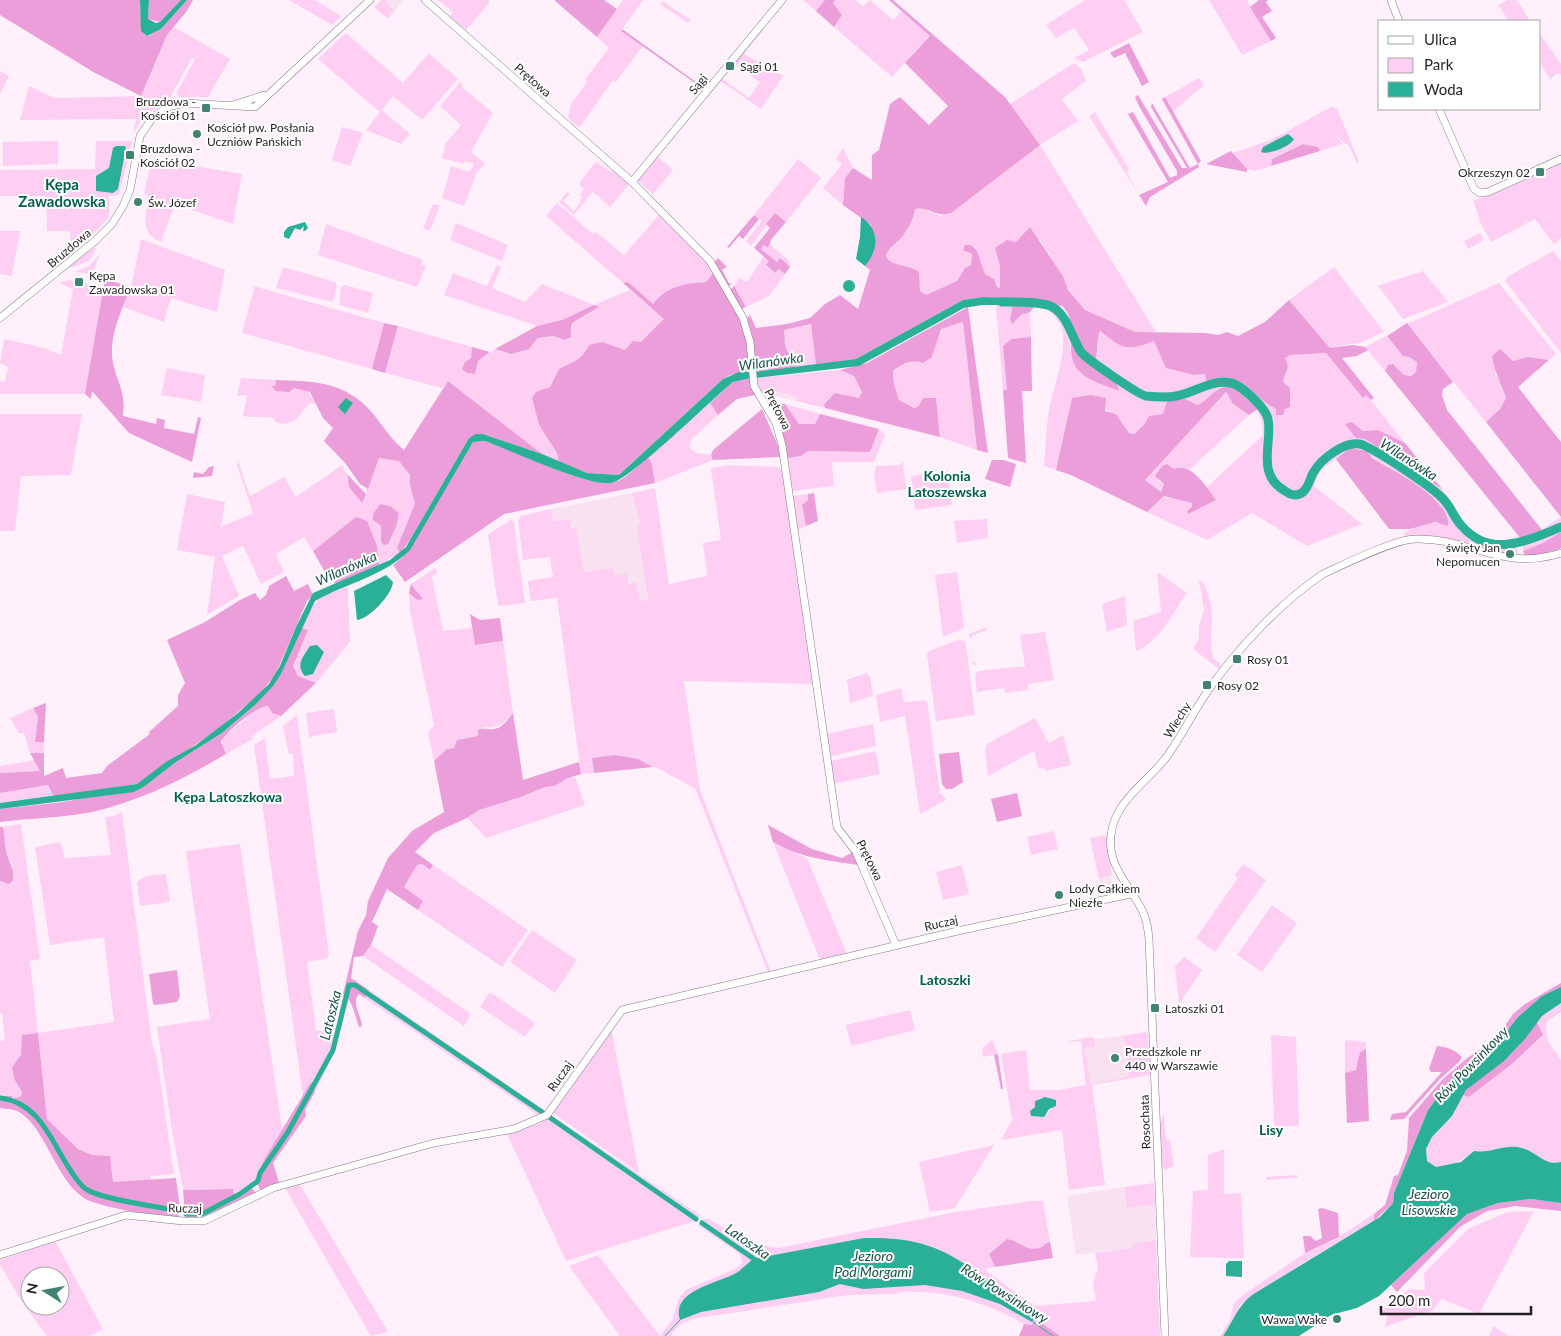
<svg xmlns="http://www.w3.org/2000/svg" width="1561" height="1336" font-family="Lato,sans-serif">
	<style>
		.built { fill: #f8e2f2 }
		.green { fill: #ffcff3; fill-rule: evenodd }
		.forest { fill: #eb9ed9 }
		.water { fill: #29b096 }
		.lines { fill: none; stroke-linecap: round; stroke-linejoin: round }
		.stream { stroke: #29b096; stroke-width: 1 }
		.canal { stroke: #29b096; stroke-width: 5 }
		.river { stroke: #29b096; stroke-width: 9 }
		.secondary-casing { stroke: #867983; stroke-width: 8 }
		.secondary { stroke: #fff; stroke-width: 7 }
		.poi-dot { fill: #418373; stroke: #fff; stroke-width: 2 }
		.labels { text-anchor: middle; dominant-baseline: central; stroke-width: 4; stroke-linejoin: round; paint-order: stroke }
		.poi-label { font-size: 12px; fill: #241f23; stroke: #fff; text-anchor: start }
		.street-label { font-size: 12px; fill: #241f23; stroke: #fff }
		.water-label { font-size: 14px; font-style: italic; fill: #1b5044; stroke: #fff }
		.neighbourhood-label { font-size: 14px; font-weight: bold; fill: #005e4e; stroke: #fff }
		.quarter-label { font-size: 15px; font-weight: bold; fill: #005e4e; stroke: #fff }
	</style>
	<rect width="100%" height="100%" fill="#fff0fb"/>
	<path class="built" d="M385 0H404L394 11Z
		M768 389 797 397 796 401 771 395Z
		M632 493 640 525 637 528 648 600 640 602 629 584 615 576 584 573 576 527 552 522 551 509Z
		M1111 876 1115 893 1104 895 1099 879Z
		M1145 1033 1148 1075 1086 1085 1081 1041Z
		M1124 1187 1127 1208 1155 1204 1156 1240 1131 1244 1132 1248 1076 1255 1067 1196Z"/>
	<path class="green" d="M289 0H315L341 16 332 25Z
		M381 0H385L394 11 388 19 374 7Z
		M438 0H488L490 2 466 30 450 16 453 12Z
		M623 0H643L621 31 643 46 616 82 613 80 579 128 568 118 571 104 587 82 585 80 609 48 597 37Z
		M803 0H825L816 11Z
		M835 0H855L863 6 870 0 893 20 902 11 930 36 892 77 834 27 842 15 833 3Z
		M1085 0H1124L1143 32 1083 62 1074 58 1089 50 1074 28 1056 38 1046 25Z
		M1209 0H1247L1271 41 1242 55Z
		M1508 0H1517L1530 21H1509L1498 5Z
		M662 1 691 20 688 23 660 4Z
		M174 27 230 59 208 97H181L176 94 195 59 192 58 172 94 171 97 177 98C156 106 144 114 133 134L136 119 20 120 29 86 55 98 141 96 167 35Z
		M346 33 403 83 429 53 458 79 422 120 393 96 382 110 410 134 401 144 366 130 380 112 318 59Z
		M1540 34 1561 64V75L1558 73 1550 79 1540 63Z
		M742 53 757 61 749 74 733 63Z
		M759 62 783 76 761 109 719 80 721 78 749 98 760 82 751 76Z
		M1074 63 1081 68 1086 81 1062 99 1078 121 1040 145 1156 332H1135L1085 310 1068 290 1063 276 1040 240 1016 242 995 248 1000 266V289L997 287 994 279 985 275 977 251 972 254 971 265 965 268 957 281 926 295 920 291 918 272C909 264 891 267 886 256L888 249 909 227 915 209 922 208 941 216 1040 145 1010 104Z
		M0 71 9 76 0 94Z
		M1199 78 1204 86C1192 93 1184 103 1173 112L1165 97Z
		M461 81 462 87 493 113 471 152 485 164 477 172 464 206 442 198 451 166 470 172 474 164 465 161 464 164 442 158 446 143 461 125 440 106Z
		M1331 107 1337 108 1359 162 1357 163 1349 146 1337 137 1343 144 1320 151 1317 147 1303 144 1272 159 1271 166 1255 171 1247 169 1233 153 1271 140Z
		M1095 112 1129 169 1127 172 1139 195 1089 116Z
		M342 127 363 133 350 166 332 160Z
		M58 141V164L3 166V142Z
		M96 141H132L119 195 109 196V217L96 231 71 253 70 231H47L46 196H0V170L95 169Z
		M843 148 853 168 845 178 843 205 823 188 842 164 836 159Z
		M657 156 673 170 653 194 637 180Z
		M152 159 242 174 233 224 175 204 161 242C138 233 147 216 148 195L144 193Z
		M798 159 821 178 786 222 775 213 751 246 746 241 762 221 754 215Z
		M596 162 611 172 613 170 629 184 610 207 593 192 574 215 559 202 567 192 570 194 563 201 574 211 581 201 580 200 582 197 580 195 584 189 579 185 580 182Z
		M1561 164V238L1554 244 1535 219 1491 242 1481 224 1473 201Z
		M557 203 593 234 596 232 624 255 659 215 707 261 714 272 706 282C685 284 666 287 653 305L628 282 623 283 546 216Z
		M433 204 440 206 430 231 423 228Z
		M456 223 508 245 502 261 450 240Z
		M326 224 423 260 421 264 426 266 417 287 318 255Z
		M0 231H20L12 276 0 274Z
		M1480 233 1484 240 1468 249 1464 241Z
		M141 239 225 270 217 312 171 298 164 322 123 307 131 287Z
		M770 244 789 261 790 267 780 259 777 262 761 249 764 245 768 248Z
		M92 248H97L89 261 70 268 71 264Z
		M1553 251 1561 261V353L1505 281 1507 277Z
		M100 254 92 274 75 272 89 266Z
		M764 256 770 261 766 266 775 273 779 269 785 274 769 296 746 307 734 286 739 278 747 282Z
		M497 265 501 267 492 288 525 302 542 284 594 305 630 290 665 319 641 343 625 350 585 354 575 362 559 369 550 387 532 398 539 425 557 453 559 462 542 454 448 381 442 388 385 373 398 326 472 347 470 374H474L478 361 495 349 506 353 533 345 538 338 553 336 565 340 570 337 571 325 599 307 594 305 562 320 537 326 444 295 453 273 487 286Z
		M283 267 335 282 337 286 333 302 276 288Z
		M1334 267 1384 332 1362 342 1330 348 1289 300Z
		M1423 271 1448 302 1403 319 1378 286Z
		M69 280 104 288 85 394H0V381L5 382 8 367 0 363 4 339 44 348 61 355 73 289 59 283Z
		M1499 283 1556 354 1549 360 1528 357 1513 361 1505 355 1495 374 1500 380 1506 398 1500 409 1486 422 1407 324Z
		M345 285 373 293 368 313 339 305 341 287Z
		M253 286 384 323 372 369 242 333 254 289Z
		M996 305H1013L1010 319 1030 312 1031 337 1011 339 1003 346 1007 390H1003Z
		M1054 310C1066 320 1069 332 1070 346 1071 355 1078 365 1081 374L1119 391 1103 371 1094 368 1100 331C1123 349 1126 352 1154 341L1194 375 1205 374 1207 384C1252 373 1244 392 1276 409V415L1291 403 1283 382 1286 375 1284 358 1290 355 1326 353 1362 397 1366 394 1405 443 1378 430 1363 431 1352 422 1356 438 1365 439 1442 489C1449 497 1451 504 1456 512 1468 533 1492 545 1516 541L1518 556H1510L1438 537H1405L1404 533C1415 527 1426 521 1439 523L1441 505 1431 495 1360 449 1350 448 1321 470 1314 486 1362 524 1307 546 1252 513 1207 540 1147 512 1164 496 1167 498H1172L1192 503 1193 507 1215 500 1207 487 1263 435C1263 418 1257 403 1242 393 1236 389 1224 390 1218 389L1204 402 1198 405 1185 399 1163 415 1149 416 1144 425 1134 434 1129 433 1116 414 1072 398 1056 470 1044 466C1046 446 1046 425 1050 405 1055 382 1065 358 1063 333 1062 324 1056 317 1049 311Z
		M963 322 977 450 940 437 936 398 914 408 899 400 894 384 893 371 902 364 932 357 941 329Z
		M811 324 816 365 795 367 785 346 783 330Z
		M1387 336 1403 356 1409 357 1417 362 1416 372 1411 376 1404 375 1388 365 1385 371 1365 347Z
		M167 368 205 375 201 402 161 395Z
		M840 370 854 376 862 391 859 398 830 397 824 404 825 408 796 401 797 397 769 389 771 395 761 392 756 378Z
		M241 378 276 380 275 386 271 387 276 391 294 388 307 390 316 404 310 403C298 415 298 426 277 423L273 418C263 416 254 418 243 416L247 395 237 396Z
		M1226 392 1233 404 1249 415 1189 470 1180 467 1157 480 1164 484 1161 492 1145 480Z
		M710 403 718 415 692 439 689 447 696 453 711 455 713 460 655 483 652 464 648 457Z
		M785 404 820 414 815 425 799 424Z
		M0 414H82L71 475 21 476 15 531H0Z
		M879 429 885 435 874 462H832L834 486 792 491 788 458 801 456 808 451 869 452Z
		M379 458 400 461 410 475V485L416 504 397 548 400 553 379 565 377 546 356 517 313 551 304 537 276 554 284 572 261 584 243 546 222 556 239 596 207 615 215 557 177 550 187 494 225 502 221 527 253 513 237 465 238 461 250 496 284 477 296 497 342 465 347 474V481L362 502ZM373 514 396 527 381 542V526L373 520Z
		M903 462 906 489 877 493 874 474 876 466 900 465Z
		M729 465 778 467 782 471 814 684 684 681 700 790 771 972H768L695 788C655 768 638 752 592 758L594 773 581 774 557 598 531 601 528 581 553 577 550 557 523 560 518 521 521 516 551 509 553 522 570 519 571 528 576 527 584 572 613 568 615 576 627 574 629 584 636 582 640 601 648 600 637 528 640 524 632 493 655 488 669 584 707 576 703 543 721 540 711 468Z
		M948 471 952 505 915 510 911 476Z
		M808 494V500L802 506 806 526 798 530 793 496Z
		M1561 517V532L1543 543 1523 551 1521 539 1532 536Z
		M987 519 988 538 957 543 954 521Z
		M511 520 514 522 525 603 498 606 488 534Z
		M435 568 438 572 432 577 443 631 472 628 475 645 503 641 513 713C504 723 499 729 484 727L479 736 457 740 454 748 447 749 434 761 428 733 434 725 410 611 409 593 417 600V591L411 584Z
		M957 572 964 628 943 637 935 575Z
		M1157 572 1187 593C1173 612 1159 643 1136 651L1133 621 1161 612Z
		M1199 581H1202C1220 613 1207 626 1213 658L1221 664 1219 669 1193 649 1199 639V626L1204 610Z
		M348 587 350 642 316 683 298 676 293 666 307 630 302 628C313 599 319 596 348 587Z
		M1125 596 1127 625 1107 632 1102 604Z
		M987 627V630L973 635 970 640 973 661 977 665H974L973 664 969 634Z
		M1045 632 1054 680 1028 684V690L1005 693 1004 688 977 692 975 676 978 671 1025 666 1020 635Z
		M958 640 965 641 966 645 975 715 936 721 927 655 929 651Z
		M866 673 870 676 873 696 850 703 847 680Z
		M901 688 904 702 927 700 940 794H942L946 800 920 814 905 716 880 722 876 695Z
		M268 706 272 713 281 716 252 736 253 739 226 754 221 746 224 736 260 707Z
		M33 708 38 717 35 741 44 742V753H30L24 733H19L10 718Z
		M334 709 337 732 309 737 306 713Z
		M297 715 329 955 326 959 307 962 316 1030 335 1033 343 994 349 1000C340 1036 333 1059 315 1092L311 1082 303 1096 254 745 265 738 270 779 294 776 293 754H289L283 726Z
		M1035 718 1049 743 1063 735 1071 765 1046 771 1043 767 1039 769 1034 751 988 776 985 750 987 744Z
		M873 724 876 746 831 756 827 734Z
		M876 751 880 774 833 784 830 764 831 761Z
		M34 760 40 771 0 773V766Z
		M575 777 585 805 486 838 467 818 479 810 521 797 545 787 555 786 566 779Z
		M48 785 54 797 0 803V793Z
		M122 812 152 1044 157 1057 174 1174 151 1176V1181L113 1182 110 1156 92 1155 78 1149 47 1119 38 1033 22 1049 20 1058 12 1067 14 1079 22 1092 21 1096 13 1099 12 1096H0V1041L5 1040 2 1013H0V881L3 883 13 866 5 850 3 827 21 824 40 959 30 961 38 1033 114 1022 104 937 50 945 35 847 60 842 65 858 111 855 105 817 114 816Z
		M1054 831 1058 849 1031 855 1027 837Z
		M1107 835 1112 875 1099 879 1090 838Z
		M773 842 807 858 847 954 820 960Z
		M240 844 282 1129 255 1180 245 1190 234 1194 233 1189 183 1190 172 1131 157 1027 210 1019 186 851Z
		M422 864 430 870 433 865 528 930 502 967 418 910 423 901 404 887 417 865Z
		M1243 864 1266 880 1215 952 1196 938 1238 878 1235 875Z
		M962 865 969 894 943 900 936 872Z
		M166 874 170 902 140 906 137 882C145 874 156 875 166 874Z
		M1272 905 1297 923 1262 972 1237 955Z
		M532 930 577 960 555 993 510 962Z
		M371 945 471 1014 464 1026 363 956Z
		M1184 957 1202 970 1179 1004 1175 966Z
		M369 990 546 1111 541 1117 365 998Z
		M490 992 535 1023 525 1037 480 1007Z
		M1561 1003V1012L1549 1020 1546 1025 1548 1041 1561 1060V1162C1545 1166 1539 1154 1525 1149 1506 1142 1492 1154 1474 1151 1461 1162 1452 1165 1436 1167L1427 1161 1426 1149 1432 1137 1452 1116 1463 1095 1469 1097 1512 1064 1543 1036 1537 1022 1542 1016Z
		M910 1010 915 1030 851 1046 846 1025Z
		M611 1027 639 1173 552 1112Z
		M1145 1032 1148 1034 1150 1075 1092 1085 1105 1185 1069 1190 1062 1130 1001 1140 1012 1120 1001 1054 1026 1050 1030 1090H1058L1086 1085 1081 1041 1065 1042 1091 1037 1095 1039V1046L1084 1048 1091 1084 1129 1077 1125 1039 1123 1042 1122 1037 1112 1038ZM1041 1097 1052 1107 1048 1113 1032 1109 1035 1107V1101Z
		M1271 1035 1296 1037 1299 1126 1274 1127Z
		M992 1040 998 1054 983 1057 982 1048Z
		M1345 1040 1366 1042V1049L1360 1052 1358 1068 1352 1072 1345 1073Z
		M1164 1114 1166 1139 1170 1140 1174 1166 1165 1170 1161 1165 1160 1124Z
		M551 1115 701 1216 692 1222 566 1261 507 1134C521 1129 542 1126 551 1115Z
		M994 1145 955 1208 930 1212 919 1162Z
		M1224 1149V1194L1241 1193 1244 1258 1190 1257 1193 1191 1208 1190V1155Z
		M1297 1175V1178L1266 1180V1177Z
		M299 1183 388 1332 371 1336 285 1188Z
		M1154 1183 1155 1204 1127 1208 1124 1187Z
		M1031 1201H1043L1050 1242C1045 1243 1043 1247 1039 1248 1027 1252 1018 1240 1007 1239L989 1254 995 1267 984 1269 1034 1306 1096 1301 1093 1284 1098 1268 1095 1253 1132 1248 1131 1244 1156 1240 1160 1336H1060L1037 1319 1032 1325 1024 1324C992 1306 958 1293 920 1292 912 1292 904 1290 897 1294L848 1295 693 1319 680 1325 670 1336H620L569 1266 598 1255 660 1336 672 1320 679 1298 686 1290 733 1270 742 1264 740 1254 698 1225 703 1219H709L749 1243 778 1248 956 1212Z
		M1534 1211 1479 1314 1442 1299 1433 1310 1385 1327 1388 1315 1382 1311 1409 1289 1425 1290 1424 1273 1468 1229 1508 1212Z
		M1374 1214V1221L1303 1263 1240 1305 1235 1319 1223 1336H1220L1229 1322 1234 1303 1246 1293 1305 1253 1334 1240Z
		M55 1241 103 1329 90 1336H47L22 1302 0 1265V1260ZM30 1276H60V1306H30Z
		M1493 1326 1509 1336H1489Z"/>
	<path class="forest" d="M0 0H140L141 21 144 34 148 36 161 29 187 0H193L187 11 167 35 141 96 95 73 0 15Z
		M149 0H181L160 22 148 19Z
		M554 0H604L617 9 597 37Z
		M825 0H835L833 3 842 15 834 27 816 11Z
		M889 0H893L1005 97 1040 145 951 213C934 218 930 206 915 209 913 221 908 229 901 238 895 245 889 246 886 256 891 267 909 264 919 272L920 291 926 295 957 281 965 268 971 265 972 254 963 250 965 245H971L977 251 985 274 994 279 997 287 1000 288V266L995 248 1007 240 1016 242 1030 227 1063 276 1068 290 1085 310 1135 332 1205 333 1218 335 1227 332 1238 336 1265 322 1289 300 1330 348 1353 345 1365 347 1368 350 1357 356 1342 358 1374 398 1371 400 1366 395 1363 398 1326 353 1290 355 1285 358 1288 366 1283 382 1290 388V407L1285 409 1283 415H1276V409C1244 392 1252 373 1207 384L1205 374 1194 375 1166 368 1154 341C1126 352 1123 349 1100 331 1096 343 1098 355 1094 368L1116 381 1119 391C1108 386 1088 381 1080 372 1061 353 1081 323 1062 306H1035L1030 312 1021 315 1012 324 1010 319 1014 299 983 297 963 300 856 359 816 365 811 324 784 330 785 346 795 367 755 372 753 343 747 318 750 315 756 328 787 324 810 318 825 304 840 295 858 309 870 270 865 266 874 252 871 225 843 205 845 178 853 168 872 180V155L879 150 890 104 900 97 929 125 948 106 905 63 930 36Z
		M1259 0H1268L1266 2 1272 11 1262 17 1276 38 1271 41 1250 7Z
		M622 29 703 87 702 88 621 31Z
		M1129 43 1149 82 1142 86 1125 53 1114 58 1110 53Z
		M1138 95 1182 168H1187L1151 107 1152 103 1190 168 1198 164 1162 99 1165 97 1201 161 1198 164 1199 167 1150 197 1146 206 1139 195 1168 182 1128 114 1133 112 1170 178 1177 175V171L1139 106 1135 97Z
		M1303 144 1318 147 1320 151 1271 166 1272 159Z
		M1231 151 1247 169V172L1206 164Z
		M775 213 786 222 771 240 768 248 764 245 761 249 777 262 780 258 790 267 785 274 779 269 775 273 766 265 769 261 754 248 770 228 766 224Z
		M754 215 759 219 743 239 739 236 729 248 727 247Z
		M718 258 727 267 722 270 729 283H732L728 287 714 263Z
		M714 272 746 330 751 372 730 375 723 379 619 475 587 473 559 462 557 453 539 425 532 398 536 392 550 387 559 369C573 362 582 360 589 345L602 342 625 350 633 341 641 342 664 319 623 283 628 282 653 304C667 286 683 284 706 282Z
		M105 279 131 287C122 309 108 338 113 363 118 385 126 391 123 416L156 424 157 418 165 420 164 428 194 434 198 417 201 418 192 462 129 433 92 391 91 399 85 394Z
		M734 286 746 307 741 309 729 291Z
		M594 305 599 307 574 322 571 325V337L565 340 553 336 538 338 529 349 511 354 495 349 537 326 562 320Z
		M968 307 988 453 977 450 963 322 941 329 932 357 923 363C911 359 902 364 893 371L894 384 899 400 914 408 919 406 923 398H936L940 437 825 408 824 404 835 393 859 398 862 392 854 376 840 370 867 363Z
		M384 323 398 326 385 373 372 369Z
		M1407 323 1453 382 1443 389 1442 395 1447 410 1542 530 1521 539 1385 371 1388 365 1393 364 1404 375 1411 376 1416 372 1417 362 1409 357 1403 356 1387 336Z
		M1031 337 1032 391H1022L1026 463 1008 458 1003 390H1007L1003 346 1011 339Z
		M472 347 490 352 478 361 475 374 467 373 462 369 465 362 471 358Z
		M1500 349 1513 361 1528 357 1549 360 1518 387 1561 442V517L1486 422 1500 409 1506 398C1501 382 1495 374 1492 356Z
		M751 378 755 395 737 399 718 415 710 403 733 382Z
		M276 380C309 381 340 381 366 406 380 420 389 438 404 450L448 381 542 454 483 434 469 438 410 540 400 553 397 548 415 504 410 485V475L399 461 379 458 368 489 360 484 345 463 324 441 333 428 323 418 310 392 294 388 289 392 276 391 271 386H275Z
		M1224 387H1234L1258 409 1249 415 1233 404 1226 392 1145 480 1161 492 1164 484 1155 476 1162 466 1167 464 1174 469C1192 462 1207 488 1216 500L1188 514 1187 511 1192 507V503L1164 496 1147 512 1071 475 1056 470 1072 398 1091 395 1106 398 1105 411 1116 414 1129 433 1134 434 1144 425 1149 416 1163 414 1167 401 1185 399 1198 405C1208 400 1213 390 1224 387Z
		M769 402 785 404 799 424H815L820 414 879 429 870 452 808 451 801 456 788 458 781 428Z
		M762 409 778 446 780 457 713 460 711 455 713 450Z
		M1352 422 1363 431 1378 430 1405 443 1442 489 1365 439 1356 438 1345 424Z
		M485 441C511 450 586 486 610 483 624 482 638 465 648 457L652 464 655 483 504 514 405 582 393 565 403 557 473 442Z
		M1350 448 1367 451 1372 458C1393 471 1451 498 1448 526L1435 522 1410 529H1389L1336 459Z
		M992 460H1003L1016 464 1010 487 985 479Z
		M214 466 212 476 193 478 194 472 203 474 209 467Z
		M347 474 366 494 362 503 349 487Z
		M814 493 818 521 806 526 802 505 808 500V494Z
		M380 504 390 506 399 513 396 527 388 544 384 545 381 542V526L373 520V514Z
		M356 517 367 521 377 546 379 565 336 584 326 574 313 551Z
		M1561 532V548L1542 555 1525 556 1523 551 1543 543Z
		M286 576 294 591 308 584 313 595 307 601 275 676 258 695 217 730 137 784 54 797 48 785 0 793V773L40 771 30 753H44V776L63 768 66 778 102 773 107 766 150 734 149 732 178 706V695L185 683 167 640 205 622 240 600 255 593 260 600 266 595 269 586Z
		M411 584 423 599 417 600 409 593Z
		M470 614 480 620 500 618 503 641 475 645Z
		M302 628 308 630 293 666 298 676 316 683 281 716 272 713 268 706C258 705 224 733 221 742L226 754C184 779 140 801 92 812 62 818 30 818 0 822V809L63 802 145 786 176 762 222 733 255 705 281 674Z
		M46 703 44 742H35L38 717 33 708Z
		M513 713 523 780 579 762 581 774 566 779 555 786 545 787 521 797 479 810 467 818 434 833 415 852 433 865 430 870 422 864 417 865 404 887 423 901 418 910 387 889 372 922 378 926 371 945 363 956 354 957 351 978 369 990 365 998 359 994C351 1002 361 1015 362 1026L359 1027C355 1016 353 1000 343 994L358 931 366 915 368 901 388 858 412 831 444 812 434 761 447 749 454 748 457 740 478 736V730C485 727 488 730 494 729 503 728 508 719 513 713Z
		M959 752 963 782 952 789H946L942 784 939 754Z
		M615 755 638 759 653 767 594 773 592 758Z
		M1017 793 1022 816 997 822 991 799Z
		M768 825 812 849 842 858 853 852 858 865C825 860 802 858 773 842Z
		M0 827H3C5 835 4 843 6 851 9 863 16 869 12 882L8 884 0 881Z
		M177 970 180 996 177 1002 155 1005 153 1004 149 974Z
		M1561 983V987L1542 996 1517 1018 1502 1038 1455 1074 1428 1110 1394 1193 1393 1203 1374 1221V1214L1385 1205 1394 1176 1398 1175 1407 1151 1409 1118 1442 1080 1466 1059 1497 1037 1513 1014 1525 1004Z
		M1537 1022 1543 1035 1512 1064 1469 1097 1463 1095C1471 1080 1490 1072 1503 1061 1516 1050 1527 1036 1537 1022Z
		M38 1033 47 1119 78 1149 92 1155 110 1156 113 1182 176 1178 180 1208 178 1218C160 1217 97 1207 84 1198 55 1179 46 1128 19 1112 14 1109 6 1109 0 1108V1096H12L13 1099 21 1096 22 1092 14 1079 12 1067 21 1055 22 1035Z
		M1437 1046C1447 1047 1454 1049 1462 1057L1460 1061 1440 1079 1404 1119 1390 1120 1392 1114 1406 1112 1442 1072H1431L1429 1069Z
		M1366 1049 1369 1121 1347 1123 1345 1073 1356 1070 1360 1052Z
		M998 1054 1003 1089H1001L994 1055Z
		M311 1082 315 1092 305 1110 306 1116 273 1163 279 1182 261 1191 255 1180 265 1158Z
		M249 1185 256 1193C233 1204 211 1219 185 1218L183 1190 233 1189 234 1194 245 1190Z
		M1531 1199 1561 1203V1211L1515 1206 1487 1211 1460 1227 1397 1292 1391 1285 1467 1214 1498 1203Z
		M1322 1208 1338 1213 1339 1237 1305 1253 1303 1236H1310L1316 1241 1322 1238 1318 1209Z
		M1007 1239C1018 1240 1027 1252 1039 1248 1043 1247 1045 1243 1050 1242L1053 1258 995 1267 989 1254Z
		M1036 1319 1060 1336H1019L1024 1324 1032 1325Z"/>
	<path class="water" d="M140 0H149L148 19 156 23 160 22 181 0H187L161 29 147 36 141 31Z
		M1288 134 1294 139C1290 147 1268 155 1261 152L1263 147Z
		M116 146H125L126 148 118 189 113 193 96 191V176L109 168 113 148Z
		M861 217C880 229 879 250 865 266L856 259 860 237Z
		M305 222 308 228 305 231H303L304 226 300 230 295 228 289 239 284 237V232L288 227Z
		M843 286a6 6 0 1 1 12 0a6 6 0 1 1-12 0Z
		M983 297 1014 298 1013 305H982L964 308 859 366 756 378 755 372 856 359 963 300Z
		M739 372H751V378L733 382C712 399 629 481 611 483 589 487 510 450 485 441L473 442 410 550C384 576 347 583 315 601L281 674 273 686 255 705 222 733 176 762 145 786 134 792 0 809V803L137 784 166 762 196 745 238 713 269 684 280 666 296 627 313 593 390 560 406 547 469 438 476 434H483L542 454 587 473 619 475 723 379Z
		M346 398 353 403 345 414 338 407Z
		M386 575 393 582C392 595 369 619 357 620L354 591Z
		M317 645 324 652 313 674 305 676C295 665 303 657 310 646Z
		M1561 987V1003L1542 1016 1525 1039 1504 1061 1466 1090 1452 1116 1432 1137 1426 1149 1427 1161 1436 1167 1461 1162 1474 1151C1492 1154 1506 1142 1525 1149 1539 1154 1545 1166 1561 1162V1203L1531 1199 1498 1203 1467 1214 1379 1296 1357 1308 1331 1315 1299 1336H1223C1234 1320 1237 1307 1252 1295L1380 1217 1393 1203 1394 1193 1428 1110 1455 1074 1502 1038 1517 1018 1542 996Z
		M1045 1097 1056 1100V1106L1049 1109 1044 1117 1031 1116 1030 1111 1035 1107V1101Z
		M864 1238C921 1237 945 1248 991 1282 1007 1293 1022 1303 1034 1320L1032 1322 1000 1304 962 1291 925 1285 863 1289 840 1284 819 1292 701 1312 680 1320C670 1290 720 1283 738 1272 743 1268 748 1263 753 1259Z
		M1229 1261H1242V1277L1226 1276V1264Z"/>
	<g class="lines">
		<path class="stream" d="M1033 1322 1053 1336
			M665 1336 680 1320"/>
		<path class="canal" d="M0 1098C41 1103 51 1142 71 1171 75 1177 80 1185 86 1189 99 1199 160 1207 179 1211
			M549 1117 696 1219
			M186 1214H202L240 1194 258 1181 260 1173 288 1132 333 1050 349 985H355L542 1112
			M702 1223 757 1261"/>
		<path class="river" d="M1002 302C1014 302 1044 301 1054 308 1068 317 1072 338 1081 352 1085 358 1139 395 1146 396 1155 397 1167 398 1176 396 1194 393 1212 379 1231 383 1240 385 1249 394 1255 400 1260 405 1266 411 1268 419 1273 441 1255 474 1285 491 1290 495 1297 497 1303 492 1308 488 1310 479 1313 473 1321 459 1346 439 1363 445 1379 452 1433 487 1444 500 1451 507 1454 518 1461 525 1490 560 1528 540 1561 527"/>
		<defs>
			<path id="secondary" d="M425 0 632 182 710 261 743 318 750 342 754 386 776 423 782 445 837 827 856 852 896 945
				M1391 0 1399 21
				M233 105 264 95
				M1439 109 1474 189 1480 193 1488 192 1561 159
				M632 182 782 0
				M0 318 95 241 112 224 123 206 130 190 140 136 153 117 168 107 184 103 255 107 370 0
				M0 1255 126 1215 183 1221H204L273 1188 434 1143 514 1129 547 1115 622 1010 962 930 1131 894
				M1165 1336 1149 939C1148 929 1147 919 1142 910 1129 884 1107 866 1111 835 1115 801 1145 784 1165 759 1181 738 1192 714 1207 692 1237 649 1280 603 1323 574 1343 565 1395 539 1415 539 1469 537 1500 572 1561 553"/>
		</defs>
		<use href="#secondary" class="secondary-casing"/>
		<use href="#secondary" class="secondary"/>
	</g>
	<g class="poi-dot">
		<rect x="725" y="61" width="10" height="10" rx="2.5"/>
		<rect x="201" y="103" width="10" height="10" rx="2.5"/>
		<circle cx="197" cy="134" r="5"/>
		<rect x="125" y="150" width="10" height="10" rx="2.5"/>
		<rect x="1535" y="167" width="10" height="10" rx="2.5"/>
		<circle cx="138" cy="202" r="5"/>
		<rect x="74" y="277" width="10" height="10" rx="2.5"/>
		<circle cx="1510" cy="554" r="5"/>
		<rect x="1232" y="654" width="10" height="10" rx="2.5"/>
		<rect x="1202" y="680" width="10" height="10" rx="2.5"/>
		<circle cx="1059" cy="895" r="5"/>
		<rect x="1150" y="1003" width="10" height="10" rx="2.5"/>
		<circle cx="1115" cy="1058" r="5"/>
		<circle cx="1337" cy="1319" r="5"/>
	</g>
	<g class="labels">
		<g class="poi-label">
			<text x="740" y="66">Sągi 01</text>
			<text x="196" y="101" text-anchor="end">Bruzdowa -<tspan x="196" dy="14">Kościół 01</tspan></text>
			<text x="207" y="127">Kościół pw. Posłania<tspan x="207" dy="14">Uczniów Pańskich</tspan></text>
			<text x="140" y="148">Bruzdowa -<tspan x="140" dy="14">Kościół 02</tspan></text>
			<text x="1530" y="172" text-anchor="end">Okrzeszyn 02</text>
			<text x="148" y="202">Św. Józef</text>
			<text x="89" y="275">Kępa<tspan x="89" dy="14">Zawadowska 01</tspan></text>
			<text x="1500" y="547" text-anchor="end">święty Jan<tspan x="1500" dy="14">Nepomucen</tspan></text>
			<text x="1247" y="659">Rosy 01</text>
			<text x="1217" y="685">Rosy 02</text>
			<text x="1069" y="888">Lody Całkiem<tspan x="1069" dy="14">Niezłe</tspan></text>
			<text x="1165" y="1008">Latoszki 01</text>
			<text x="1125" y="1051">Przedszkole nr<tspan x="1125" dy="14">440 w Warszawie</tspan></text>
			<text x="1327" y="1319" text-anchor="end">Wawa Wake</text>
		</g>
		<g class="street-label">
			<text transform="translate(533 80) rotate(41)">Prętowa</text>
			<text transform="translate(698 84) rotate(-51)">Sągi</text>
			<text transform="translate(69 248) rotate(-40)">Bruzdowa</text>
			<text transform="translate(778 409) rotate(63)">Prętowa</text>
			<text transform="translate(1177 720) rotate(-58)">Wiechy</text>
			<text transform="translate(870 860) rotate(63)">Prętowa</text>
			<text transform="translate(941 923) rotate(-13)">Ruczaj</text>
			<text transform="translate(560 1076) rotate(-55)">Ruczaj</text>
			<text transform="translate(1145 1122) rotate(-92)">Rosochata</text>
			<text transform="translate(185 1208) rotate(1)">Ruczaj</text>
		</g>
		<g class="water-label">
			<text transform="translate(771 361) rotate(-8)">Wilanówka</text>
			<text transform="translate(1409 459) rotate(33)">Wilanówka</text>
			<text transform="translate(346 568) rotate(-24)">Wilanówka</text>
			<text transform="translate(330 1015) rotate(-76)">Latoszka</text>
			<text transform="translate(1471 1064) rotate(-46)">Rów Powsinkowy</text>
			<text x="1429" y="1193">Jezioro<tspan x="1429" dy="16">Lisowskie</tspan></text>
			<text transform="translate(748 1241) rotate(35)">Latoszka</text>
			<text x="873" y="1255">Jezioro<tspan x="873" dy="16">Pod Morgami</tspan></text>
			<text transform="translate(1005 1293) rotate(32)">Rów Powsinkowy</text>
		</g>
		<g class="neighbourhood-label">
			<text x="947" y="475">Kolonia<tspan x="947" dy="16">Latoszewska</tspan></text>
			<text x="228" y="796">Kępa Latoszkowa</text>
			<text x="945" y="979">Latoszki</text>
			<text x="1271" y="1129">Lisy</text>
		</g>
		<g class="quarter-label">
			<text x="62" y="184">Kępa<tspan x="62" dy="17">Zawadowska</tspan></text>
		</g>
	</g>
	<rect x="1378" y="20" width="162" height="90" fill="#ffffff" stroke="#a7a5a7"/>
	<rect x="1388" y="36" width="25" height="8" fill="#ffffff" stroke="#a7a5a7"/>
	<text x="1424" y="45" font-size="15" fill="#241f23">Ulica</text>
	<rect x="1388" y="58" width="25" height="15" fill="#ffcff3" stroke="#a7a5a7"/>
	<text x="1424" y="70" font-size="15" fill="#241f23">Park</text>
	<rect x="1388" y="82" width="25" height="15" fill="#29b096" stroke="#a7a5a7"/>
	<text x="1424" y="95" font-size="15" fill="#241f23">Woda</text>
	<g transform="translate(45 1291) rotate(281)"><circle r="24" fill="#ffffff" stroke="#a7a5a7"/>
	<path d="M0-4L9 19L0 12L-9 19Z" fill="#418373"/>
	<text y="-8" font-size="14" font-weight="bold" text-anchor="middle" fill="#241f23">N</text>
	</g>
	<path d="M1381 1306v8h150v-8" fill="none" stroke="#241f23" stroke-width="2.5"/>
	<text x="1388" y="1306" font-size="15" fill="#241f23" stroke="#ffffff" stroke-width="4" paint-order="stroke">200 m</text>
</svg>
